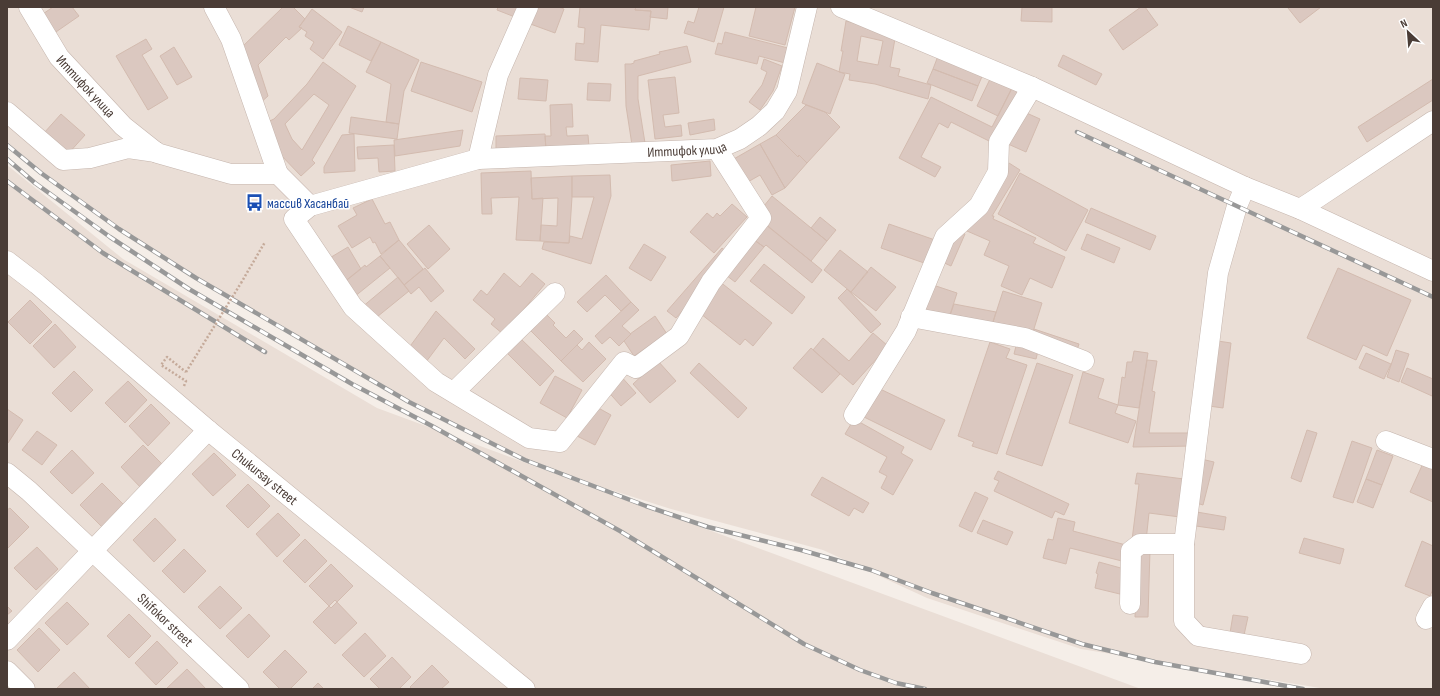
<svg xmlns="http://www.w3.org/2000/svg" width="1440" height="696" font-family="'Sofia Sans Condensed',sans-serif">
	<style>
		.residential { fill: #eaded6 }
		.building { fill: #dbc8c0; stroke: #d3bbaf; fill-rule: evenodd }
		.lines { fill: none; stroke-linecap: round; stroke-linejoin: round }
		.minor-casing { stroke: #c5b5ad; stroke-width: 21 }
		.path { stroke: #c5aa9a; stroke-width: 2.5; stroke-dasharray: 2 2; stroke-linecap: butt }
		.minor { stroke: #fff; stroke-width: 20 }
		.rail-casing { stroke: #989898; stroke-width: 4.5 }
		.rail { stroke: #fff; stroke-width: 3; stroke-dasharray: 9; stroke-linecap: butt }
		.path-bridge { stroke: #c5aa9a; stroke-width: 2.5; stroke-dasharray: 2 2; stroke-linecap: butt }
		.labels { text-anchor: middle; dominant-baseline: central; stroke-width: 3; stroke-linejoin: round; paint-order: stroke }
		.street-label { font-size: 14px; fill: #4a3c36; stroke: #fff }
		.transit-label { font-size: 14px; fill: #164399; stroke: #fff; text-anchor: start }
	</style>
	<rect width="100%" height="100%" fill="#f5eee8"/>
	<path class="residential" d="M7 7H1433V689H1326L1081 649 927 598 823 550 671 509 589 483 526 459 476 436 409 402 196 278 119 229 41 173 7 145Z
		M7 165 123 259 377 408 1141 689H7Z"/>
	<path class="building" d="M53 7H72L79 16 53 34 40 16Z
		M283 7H293L305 19 299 27 302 28 289 40 286 37 258 65 268 96 259 104 240 49Z
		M349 7H364L362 12Z
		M498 7H525L520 19 497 10Z
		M530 7H558L564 9 555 33 525 22Z
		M580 7H636L635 10 651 11 649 30 601 25 598 62 575 60 576 43 584 44 585 28 578 27Z
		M636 7H668L667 19 650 17 651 11 635 10Z
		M699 7H724L714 42 684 33 688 21 694 23Z
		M756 7H795L785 45 749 36Z
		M1022 7H1052V22L1021 21Z
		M1141 7H1145L1158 25 1123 50 1109 30Z
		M1290 7H1321L1300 23 1288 8Z
		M312 9 342 32 323 59 310 49 314 42 305 36 307 32 299 27Z
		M846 21 896 33 890 67 900 69 898 76 931 85 928 99 875 84 849 80 850 74 839 72 843 51H841ZM861 36 883 41 878 65 857 61Z
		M348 26 381 42 371 61 339 45Z
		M725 32 788 48 785 63 759 56 757 64 715 54 718 43 722 44Z
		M146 39 152 49 142 55 168 98 148 110 116 56Z
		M381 42 419 60 404 91 399 124 386 122 391 84 366 72Z
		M687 46 691 62 638 76V99L645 143 632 145 626 106 625 64H631L634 63V61L660 54 659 52Z
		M174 47 192 77 177 85 160 56Z
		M1063 55 1102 74 1096 85 1058 66Z
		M938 56 983 74 978 86 933 69Z
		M764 59 782 66 773 91 760 110 749 102 762 85 767 72 761 69Z
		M323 62 356 86 312 160 315 163 301 176 278 152 265 123 274 119 307 84ZM314 94 329 105 302 150 292 139 285 124Z
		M421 62 482 82 472 112 411 91Z
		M817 63 845 74 830 114 802 103Z
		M933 69 978 86 972 101 927 83Z
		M675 77 679 113 663 115 665 127 681 125 682 136 655 139 648 80Z
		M991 77 1012 88 998 116 977 106Z
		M520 78 548 80 546 101 518 99Z
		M1433 79V100L1367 142 1358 127Z
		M588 83 611 84 610 101 587 100Z
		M1012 88 1023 93 997 145 951 122 948 128 939 123 921 157 941 167 935 177 899 158 931 97 992 127Z
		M572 104 573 127H566L567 136 588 135 589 147 546 149 545 136H551L550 105Z
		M806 105 825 112 840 127 807 163 799 155 798 157 776 135Z
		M1022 111 1040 119 1026 152 1008 144Z
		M61 114 85 135 68 154 44 133Z
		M351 117 399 124 397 139 349 133Z
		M714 119 715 130 690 135 688 123Z
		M463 130 460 146 395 156 394 140Z
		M354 134 355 171 324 173V167L342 135Z
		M545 134 546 151 496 153V136Z
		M776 135 798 157 799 155 807 163 785 188 760 144Z
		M760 144 785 188 772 195 760 175 746 183 732 160Z
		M394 145 395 171 379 172 378 158 358 159 357 147Z
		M710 161 711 176 672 181 671 165Z
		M1009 163 1020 170 992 216H994L993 219 1036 238 1033 243 1065 257 1052 288 1030 278 1022 295 1001 286 1009 266 984 255 990 241 967 231 977 209 980 210Z
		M531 171 532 199 543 198 540 241 516 240 519 197 491 198 492 214H482L481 173Z
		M1020 173 1088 210 1066 251 998 214Z
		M610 175 611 196 591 264 542 249 544 242 569 243 570 236 582 239 594 197H572V176Z
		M572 176V197L569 243 540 241 541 225 557 226 558 198 532 199 531 178Z
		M772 196 827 241 811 261 766 225 760 211Z
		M372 199 385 224 390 222 399 240 381 254 375 242 373 243 370 237 352 248 338 226 357 215 353 208Z
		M732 204 747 217 714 253 690 232 707 213 713 218 717 213 720 216Z
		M1091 208 1156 236 1150 250 1085 222Z
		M820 217 836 230 827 241 811 228Z
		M763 222 822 270 812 283 766 245 764 247 750 237Z
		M889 224 935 240 927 264 881 248Z
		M429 225 450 249 428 269 407 244Z
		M954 229 965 234 951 266 940 261Z
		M1087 234 1120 248 1114 263 1081 249Z
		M750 237 764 247 735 282 722 272Z
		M399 240 423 269 404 285 380 256Z
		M644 244 666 257 651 281 629 268Z
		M348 247 361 269 343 283 328 259Z
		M722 248 731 255 676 318 667 311Z
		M840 250 868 272 851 292 824 270Z
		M380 256 390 268 354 297 343 283 365 265 366 267Z
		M764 264 805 297 792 314 750 281Z
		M871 267 896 287 876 311 851 292Z
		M425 268 444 291 431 302 419 287 411 294 404 285Z
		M1338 268 1411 300 1387 356 1363 345 1356 360 1307 338Z
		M504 273 520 287 532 273 545 284 503 334 491 324 495 319 473 300 481 290 487 295Z
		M606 275 631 302 621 311 605 295 587 312 577 302Z
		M398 277 409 291 372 321 361 308Z
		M719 281 772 323 753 346 745 339 740 345 696 310Z
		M933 285 957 293 949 318 925 311Z
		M847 289 881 324 871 333 838 298Z
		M1003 291 1042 303 1032 335 993 322Z
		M30 300 52 322 30 344 8 322Z
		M631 302 639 310 622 326 631 334 619 346 610 337 602 344 595 336Z
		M954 304 996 312 993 322 1032 335 1034 329 1079 344 1076 353 949 318Z
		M436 311 475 349 465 359 444 338 426 362 408 349Z
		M545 313 555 323 553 325 566 338 574 330 583 339 561 361 529 329Z
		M655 316 667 334 634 356 624 341 631 334H630Z
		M55 324 76 347 54 368 33 346Z
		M873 333 888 346 853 385 813 350 823 338 849 361Z
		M520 338 554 371 540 386 506 352Z
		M1218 341 1231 343 1223 408 1209 406Z
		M589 342 606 359 583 382 561 361 577 345 582 350Z
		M990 342 1010 349 1006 358 1027 365 997 454 972 446 974 442 958 436Z
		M1017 342 1039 347 1036 359 1014 354Z
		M811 348 840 374 822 393 793 368Z
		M1396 350 1409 354 1399 382 1387 377Z
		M1134 351 1148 353 1139 408 1118 405 1122 377 1125 378 1127 362H1132Z
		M1366 353 1391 364 1384 379 1359 368Z
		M1147 360 1157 361 1152 391 1155 392 1149 433H1193V446L1133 447Z
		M658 361 676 381 650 403 633 384Z
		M699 363 747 408 738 418 690 373Z
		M1037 363 1073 375 1042 466 1006 454Z
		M1407 368 1433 379V393L1432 396 1401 382Z
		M74 371 93 390 71 412 52 393Z
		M1083 372 1104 379 1098 398 1118 405 1115 413 1136 421 1128 443 1069 423Z
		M619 374 636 393 621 406 604 387Z
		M555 376 582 390 567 418 540 403Z
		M128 381 147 400 125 423 105 403Z
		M878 388 945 420 931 450 864 417Z
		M151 404 170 423 148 446 129 426Z
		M593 405 611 415 595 445 577 436Z
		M7 409 23 420 8 443 7 442Z
		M854 419 904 447 901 453 913 460 893 495 881 488 887 476 879 472 887 457 845 434Z
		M1307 430 1317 433 1301 482 1291 478Z
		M37 431 57 445 42 465 22 450Z
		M1352 441 1372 448 1353 503 1333 497Z
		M143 445 165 467 142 489 121 467Z
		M72 450 94 473 72 494 50 472Z
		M1377 450 1393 456 1382 485 1366 479Z
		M214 453 236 475 213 496 192 474Z
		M1201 459 1214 462 1203 505 1190 501Z
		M1425 459 1433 462V502L1410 492Z
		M998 471 1069 504 1064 515 1055 511 1052 518 994 491 999 481 994 479Z
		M1137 473 1184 479 1180 517 1149 513 1146 541 1132 540 1139 484H1135Z
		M822 477 869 503 863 513 854 508 849 516 811 495Z
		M1366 479 1382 485 1373 508 1357 502Z
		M102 483 124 505 102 527 80 505Z
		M248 484 270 506 248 528 226 506Z
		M975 492 988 498 972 532 959 526Z
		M10 508 29 527 7 549V510Z
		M1191 511 1226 517 1224 530 1189 525Z
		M278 513 300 535 277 557 256 534Z
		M155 518 176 540 154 562 133 540Z
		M1058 518 1075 522 1073 531 1126 545 1122 561 1070 548 1066 564 1043 558 1048 539 1053 540Z
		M983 520 1013 532 1007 545 977 533Z
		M1304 538 1344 549 1340 564 1299 553Z
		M305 539 327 561 305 583 283 561Z
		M1422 541 1433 546V589L1430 596 1405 586Z
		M37 547 58 569 36 590 14 568Z
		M184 549 206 571 184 593 162 571Z
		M1137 549 1150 550 1148 617H1135Z
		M1099 562 1128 570 1124 595 1095 588 1098 574 1096 573Z
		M331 564 353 586 331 608 309 586Z
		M220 586 242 608 220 629 198 607Z
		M335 600 357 623 335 644 313 622Z
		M67 602 89 624 67 645 45 623Z
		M7 606 12 611 7 615Z
		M129 614 151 636 129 658 107 636Z
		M249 614 270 636 248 658 226 636Z
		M1233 615 1248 617 1244 635 1230 633Z
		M39 628 60 650 38 672 17 650Z
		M365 633 386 656 364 677 342 655Z
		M157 641 178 663 156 685 135 663Z
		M285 650 307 672 290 689H280L263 672Z
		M392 657 411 677 399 689H380L370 679Z
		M432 665 449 682 441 689H412L410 687Z
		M187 669 206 689H166Z
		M74 672 90 689H56Z
		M318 683 324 689H312Z"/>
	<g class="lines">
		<defs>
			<g id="minor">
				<path id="s1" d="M29 7 59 57 123 126 157 153 231 174H278L310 206"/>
				<path d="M214 7 231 39 278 174"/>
				<path d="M841 7 1032 87 1245 187 1300 209 1433 271"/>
				<path d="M7 112 63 160 90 158 128 148 156 152"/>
				<path id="s2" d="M717 149 761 218 711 282 679 336 636 368 624 362 560 442 529 438 436 382 353 307 294 219 310 206 478 159 717 149 740 139 759 126 775 111 787 91 807 7"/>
				<path d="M478 159 498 75 528 7"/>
				<path d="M1245 187 1237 206 1218 273 1184 544V621L1198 636 1301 654"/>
				<path d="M1300 209 1311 202 1433 121"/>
				<path id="s3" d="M7 261 37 284 208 430 525 689"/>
				<path d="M911 317 1025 338 1084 361"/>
				<path d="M454 392 555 293"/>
				<path d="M854 415 906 331 945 237 979 206 998 172 999 142 1032 87"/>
				<path d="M1386 441 1433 459"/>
				<path id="s4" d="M7 473 29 491 239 689"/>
				<path d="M1130 604 1131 551 1140 544H1184"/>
				<path d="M1426 619 1433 606"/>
				<path d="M7 640 208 430"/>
				<path d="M7 671 25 689"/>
			</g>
		</defs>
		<use href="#minor" class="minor-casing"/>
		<path class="path" d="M241 283 265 242
			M184 386 186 381 161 365 167 357 186 372"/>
		<use href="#minor" class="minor"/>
		<defs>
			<path id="rail" d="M1077 132 1433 297
				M7 145 41 173 119 229 196 278 409 402 525 460 646 506 708 527 801 550 871 570 932 593 1082 644 1155 662 1303 689
				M7 159 35 183 110 237 189 289 352 384 432 426 620 531 804 644 860 670 896 683 925 689
				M7 181 103 253 265 352"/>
		</defs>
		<use href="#rail" class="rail-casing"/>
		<use href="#rail" class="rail"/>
		<path class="path-bridge" d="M186 372 241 283"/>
	</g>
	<defs>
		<symbol id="bus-bare" viewBox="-9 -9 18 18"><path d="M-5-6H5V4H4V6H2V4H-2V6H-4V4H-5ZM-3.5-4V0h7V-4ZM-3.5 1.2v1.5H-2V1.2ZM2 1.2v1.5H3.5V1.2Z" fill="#1a4fb4" stroke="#fff" stroke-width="2.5" paint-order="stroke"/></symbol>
	</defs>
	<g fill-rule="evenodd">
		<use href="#bus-bare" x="242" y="190" width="25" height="25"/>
	</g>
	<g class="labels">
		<g class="street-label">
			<text stroke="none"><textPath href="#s1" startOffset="98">Иттифок улица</textPath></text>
			<text stroke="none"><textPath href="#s2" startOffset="1157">Иттифок улица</textPath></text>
			<text stroke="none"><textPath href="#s3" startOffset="336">Chukursay street</textPath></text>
			<text stroke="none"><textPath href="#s4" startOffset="216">Shifokor street</textPath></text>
		</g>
		<g class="transit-label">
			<text x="267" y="203">массив Хасанбай</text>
		</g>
	</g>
	<rect width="1440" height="696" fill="none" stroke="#4a3c36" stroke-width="16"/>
	<g transform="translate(1408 32) rotate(334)" stroke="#ffffff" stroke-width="3" paint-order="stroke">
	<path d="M0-3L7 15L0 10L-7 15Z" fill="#4a3c36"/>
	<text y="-6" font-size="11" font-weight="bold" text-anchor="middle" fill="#4a3c36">N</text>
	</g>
</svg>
